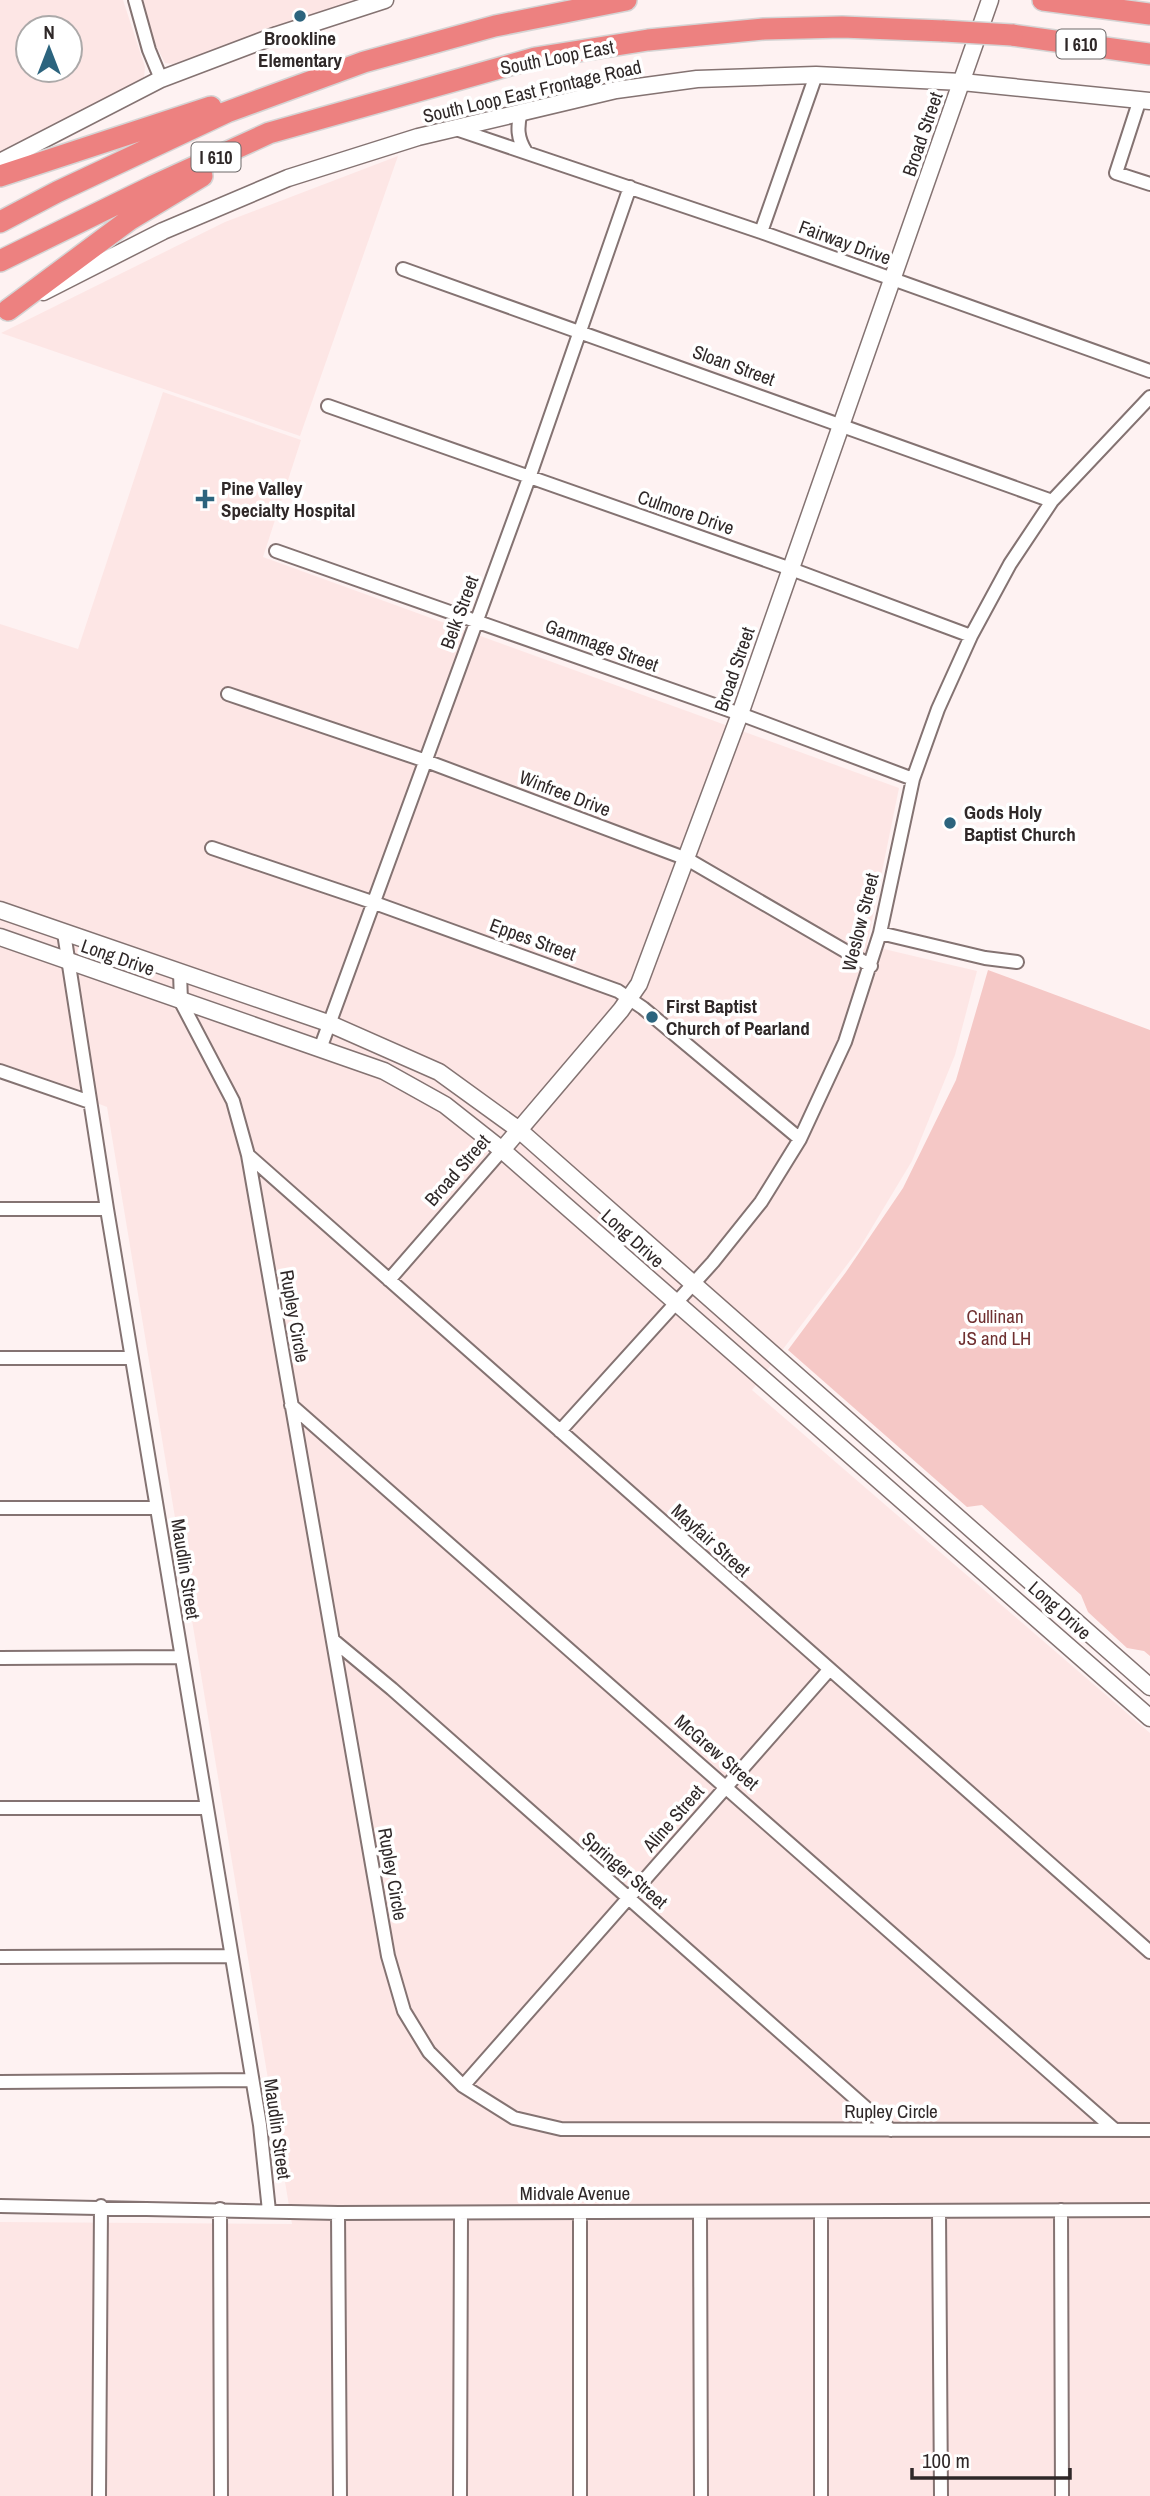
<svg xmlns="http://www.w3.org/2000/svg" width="1150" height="2496" font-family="'Archivo Narrow',sans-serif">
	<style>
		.built { fill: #fde6e5; fill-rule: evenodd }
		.green { fill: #f5c8c6 }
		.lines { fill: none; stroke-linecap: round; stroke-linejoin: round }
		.street-casing { stroke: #847372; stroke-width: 16 }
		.secondary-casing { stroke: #847372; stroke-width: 19 }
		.highway-casing { stroke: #d5d4d4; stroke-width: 24 }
		.street { stroke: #fff; stroke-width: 12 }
		.secondary { stroke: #fff; stroke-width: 16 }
		.highway { stroke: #ed8180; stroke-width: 21 }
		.highway-bridge-casing { stroke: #d5d4d4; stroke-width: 24; stroke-linecap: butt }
		.highway-bridge { stroke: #ed8180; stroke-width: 21 }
		.poi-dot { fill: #2c647e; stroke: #fff; stroke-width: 2.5 }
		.labels { text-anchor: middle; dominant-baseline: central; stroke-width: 7; stroke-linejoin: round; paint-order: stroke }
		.shield { fill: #fff; stroke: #6d6868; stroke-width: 2 }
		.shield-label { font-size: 18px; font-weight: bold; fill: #2f2828 }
		.poi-label { font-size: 19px; font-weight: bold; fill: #2f2828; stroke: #fff; text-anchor: start }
		.street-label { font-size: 19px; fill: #2f2828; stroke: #fff }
		.park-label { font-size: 19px; fill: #703131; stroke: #fff }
	</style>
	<rect width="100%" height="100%" fill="#fef2f2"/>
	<path class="built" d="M0 0H123L145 67 144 79 136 85 0 152ZM28 28H70V70H28Z
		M143 0H359L173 64 165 63 152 38Z
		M398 156 300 436 1 333 225 222Z
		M163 392 301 440 263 557 899 788 867 945 977 971 955 1055 912 1161 859 1249 752 1390 1150 1733V2496H0V2222L292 2224 107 1107 0 1065V624L78 649Z"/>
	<path class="green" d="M988 970 1150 1030V1656L1144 1651 1127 1648 1088 1612 1081 1595 982 1505 967 1507 788 1350 846 1272 903 1188 956 1080Z"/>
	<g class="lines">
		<defs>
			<path id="street" d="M135 0 149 50 161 79
				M1140 99 1116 173 1150 184
				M521 112C517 127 517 138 526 152
				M453 128 761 232 1150 371
				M761 232 816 75
				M403 269 1052 501
				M328 406 791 569 971 636
				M276 551 740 714 913 779
				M228 694 426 761 687 859 871 966
				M212 848 372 902 618 991 643 1008 800 1139
				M64 933 107 1209 260 2125 269 2211
				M880 933 985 958 1017 962
				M180 972 181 1002 233 1101 248 1155 388 1956 404 2011 429 2052 463 2086 514 2118 561 2129 1150 2130
				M320 1049 529 478 630 187
				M0 1071 90 1102
				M248 1155 1150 1952
				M0 1209H107
				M389 1280 502 1150
				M0 1358H132
				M291 1405 1115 2130
				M560 1431 713 1262 761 1202 800 1139 845 1042 880 933 913 779 938 709 971 636 1010 564 1052 501 1150 397
				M0 1508H157
				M333 1640 392 1689 891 2130
				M0 1658 181 1657
				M0 1808H206
				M0 1957 231 1956
				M0 2082 252 2080
				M463 2086 829 1670
				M0 2206 338 2213 1150 2210
				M220 2209 221 2496
				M1061 2210 1062 2496
				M939 2211 941 2496
				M821 2212V2496
				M338 2213 340 2496
				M700 2213 701 2496
				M99 2496 101 2206
				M460 2496 461 2213
				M580 2496V2212"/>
			<path id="secondary" d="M0 162 161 79 277 35 385 0
				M43 292 163 231 288 178 418 137 616 90 697 79 816 75 962 82 1150 101
				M0 910 328 1023 439 1072 519 1130 1150 1687
				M0 937 384 1071 445 1105 502 1150 1150 1718
				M502 1150 621 1010 639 984 740 714 990 0"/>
			<path id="highway" d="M1043 0 1150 14
				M1012 35 1150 54
				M0 176 211 107
				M0 222 57 192 227 112 364 62 495 26 626 0
				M0 261 153 186 269 133 535 58 648 40 764 29 842 27 944 31
				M8 310 129 220 202 176"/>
		</defs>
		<use href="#street" class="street-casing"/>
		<use href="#secondary" class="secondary-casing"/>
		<use href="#highway" class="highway-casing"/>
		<use href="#street" class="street"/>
		<use href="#secondary" class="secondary"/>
		<use href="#highway" class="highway"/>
		<defs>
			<path id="highway-bridge" d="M944 31 1012 35"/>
		</defs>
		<use href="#highway-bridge" class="highway-bridge-casing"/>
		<use href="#highway-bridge" class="highway-bridge"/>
	</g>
	<g class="poi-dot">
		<circle cx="300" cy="16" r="7"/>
		<path d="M201.5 488.5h7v7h7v7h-7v7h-7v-7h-7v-7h7z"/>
		<circle cx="950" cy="823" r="7"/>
		<circle cx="652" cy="1017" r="7"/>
	</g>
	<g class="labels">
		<g class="shield">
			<rect x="1056.5" y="29.5" width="49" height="29" rx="5"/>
			<rect x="191.5" y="142.5" width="49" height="29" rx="5"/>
		</g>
		<g class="shield-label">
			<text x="1081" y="44">I 610</text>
			<text x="216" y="157">I 610</text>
		</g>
		<g class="poi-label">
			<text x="300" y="38" text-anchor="middle">Brookline<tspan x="300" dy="22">Elementary</tspan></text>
			<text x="221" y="488">Pine Valley<tspan x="221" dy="22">Specialty Hospital</tspan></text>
			<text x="964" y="812">Gods Holy<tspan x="964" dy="22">Baptist Church</tspan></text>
			<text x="666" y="1006">First Baptist<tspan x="666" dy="22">Church of Pearland</tspan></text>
		</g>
		<g class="street-label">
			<text transform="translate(557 57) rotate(-11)">South Loop East</text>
			<text transform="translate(532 91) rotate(-13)">South Loop East Frontage Road</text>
			<text transform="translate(922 134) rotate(-71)">Broad Street</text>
			<text transform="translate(845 242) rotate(20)">Fairway Drive</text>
			<text transform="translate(734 365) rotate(20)">Sloan Street</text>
			<text transform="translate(686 512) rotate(19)">Culmore Drive</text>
			<text transform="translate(459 612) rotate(-70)">Belk Street</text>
			<text transform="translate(602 645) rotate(20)">Gammage Street</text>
			<text transform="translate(734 669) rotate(-71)">Broad Street</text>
			<text transform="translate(565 793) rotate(21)">Winfree Drive</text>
			<text transform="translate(860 922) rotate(-76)">Weslow Street</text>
			<text transform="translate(533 939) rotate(20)">Eppes Street</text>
			<text transform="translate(118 957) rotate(19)">Long Drive</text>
			<text transform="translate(457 1170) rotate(-49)">Broad Street</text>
			<text transform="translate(633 1238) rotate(42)">Long Drive</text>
			<text transform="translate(295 1316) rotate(80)">Rupley Circle</text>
			<text transform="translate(711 1540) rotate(42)">Mayfair Street</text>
			<text transform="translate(186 1569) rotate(81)">Maudlin Street</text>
			<text transform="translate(1060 1610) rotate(42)">Long Drive</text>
			<text transform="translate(717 1752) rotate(41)">McGrew Street</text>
			<text transform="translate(673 1818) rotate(-49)">Aline Street</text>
			<text transform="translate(625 1870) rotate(41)">Springer Street</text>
			<text transform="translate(393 1874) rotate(80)">Rupley Circle</text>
			<text x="891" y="2111">Rupley Circle</text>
			<text transform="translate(278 2129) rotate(82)">Maudlin Street</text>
			<text x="575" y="2193">Midvale Avenue</text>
		</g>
		<g class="park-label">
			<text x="995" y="1316">Cullinan<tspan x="995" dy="22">JS and LH</tspan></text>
		</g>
	</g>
	<g transform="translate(49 49)"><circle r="33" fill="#ffffff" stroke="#aca9a9" stroke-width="2"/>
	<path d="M0-5L12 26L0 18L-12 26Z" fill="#2c647e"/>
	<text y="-10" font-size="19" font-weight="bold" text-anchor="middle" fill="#2f2828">N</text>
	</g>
	<path d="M912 2468v10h158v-10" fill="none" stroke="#2f2828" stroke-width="3.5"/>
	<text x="922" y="2468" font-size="21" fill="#2f2828" stroke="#ffffff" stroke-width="5" paint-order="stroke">100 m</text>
</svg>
